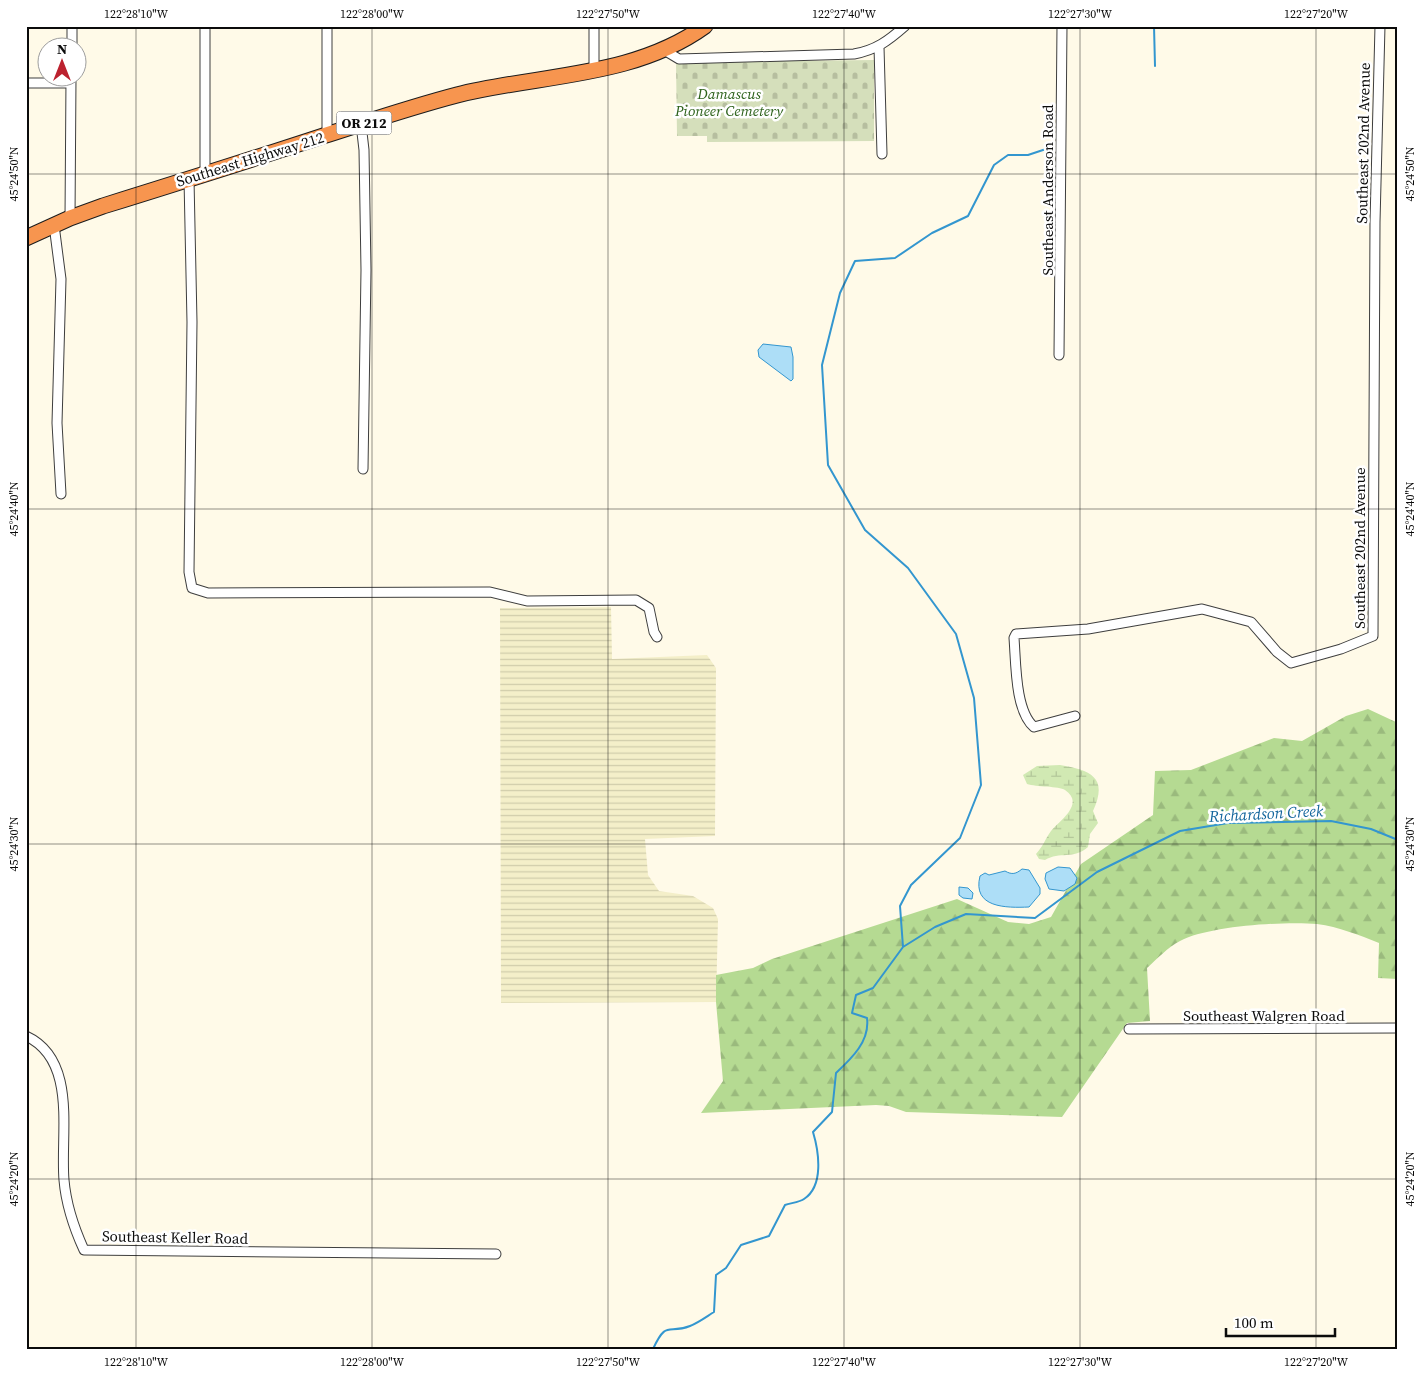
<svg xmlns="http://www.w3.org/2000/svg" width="1424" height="1375" font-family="'Source Serif 4',serif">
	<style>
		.farmland { fill: url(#farmland-rules) }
		.forest { fill: url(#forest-firs) }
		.wetland { fill: url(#wetland-marsh) }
		.cemetery { fill: url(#cemetery-stones) }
		.water { fill: #addef7; stroke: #3396cf }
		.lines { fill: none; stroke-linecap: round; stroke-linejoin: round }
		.stream { stroke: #3396cf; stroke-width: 2 }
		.street-casing { stroke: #3e3e3e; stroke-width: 11 }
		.highway-casing { stroke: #1c1c1c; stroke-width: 17 }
		.street { stroke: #fff; stroke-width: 9 }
		.highway { stroke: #f7954f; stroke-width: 15 }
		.ticks { fill: none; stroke: #0b0b0b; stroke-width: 1; stroke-opacity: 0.45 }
		.labels { text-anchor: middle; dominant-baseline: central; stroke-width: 5; stroke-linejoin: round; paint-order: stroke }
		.shield { fill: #fff; stroke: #545454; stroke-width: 1 }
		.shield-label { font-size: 14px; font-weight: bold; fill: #0b0b0b }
		.park-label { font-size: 15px; font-style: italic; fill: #2d621b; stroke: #fff }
		.street-label { font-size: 15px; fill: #0b0b0b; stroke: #fff }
		.water-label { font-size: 16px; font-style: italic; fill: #14669d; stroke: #fff }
		.neatline { fill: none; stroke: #0b0b0b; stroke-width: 2 }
		.ticks-label { font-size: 12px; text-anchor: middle; fill: #0b0b0b }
	</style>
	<defs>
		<pattern id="farmland-rules" width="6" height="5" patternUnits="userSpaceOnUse" patternTransform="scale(1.25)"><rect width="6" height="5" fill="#f4efc9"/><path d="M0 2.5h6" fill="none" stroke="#d0ccab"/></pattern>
		<pattern id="forest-firs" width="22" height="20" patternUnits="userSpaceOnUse" patternTransform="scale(1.25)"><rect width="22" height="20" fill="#b5da92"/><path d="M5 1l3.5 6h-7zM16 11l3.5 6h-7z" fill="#9aba7d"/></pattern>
		<pattern id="wetland-marsh" width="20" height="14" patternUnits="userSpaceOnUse" patternTransform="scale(1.25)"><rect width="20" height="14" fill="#d1e9b3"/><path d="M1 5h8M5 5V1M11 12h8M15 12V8" fill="none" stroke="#b2c699"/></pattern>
		<pattern id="cemetery-stones" width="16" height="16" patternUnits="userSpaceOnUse" patternTransform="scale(1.25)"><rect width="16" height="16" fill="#d5dfbb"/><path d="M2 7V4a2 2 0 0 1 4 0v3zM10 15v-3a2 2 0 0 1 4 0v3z" fill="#b6be9f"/></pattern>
	</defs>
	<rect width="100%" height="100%" fill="#fffae8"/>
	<path class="farmland" d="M611 607 612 659 707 655 716 668 715 836 645 839 648 875 659 891 693 896 713 908 718 919 716 1002 501 1003 500 608Z"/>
	<path class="forest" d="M1368 709 1398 723V979L1378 978 1379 943C1359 935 1339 927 1317 924 1285 921 1208 926 1180 941 1168 947 1157 959 1147 968L1150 1021 1127 1023 1062 1117 906 1112 889 1106 876 1105 701 1113 723 1081 716 1002V975L753 968 772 959 957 899 1008 922 1029 924 1051 917 1081 864 1153 815 1155 771 1191 770 1274 738 1302 741 1346 716Z"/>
	<path class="wetland" d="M1060 765C1090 770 1109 777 1093 811L1098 823 1090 834 1088 847C1073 860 1060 851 1045 860L1039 859 1036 854C1044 845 1045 839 1051 831 1058 822 1086 804 1065 790 1059 786 1036 787 1027 784L1023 775 1037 766Z"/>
	<path class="cemetery" d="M874 60V141L707 142V136H677L676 62Z"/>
	<path class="water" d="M763 344 791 347 793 357V379L791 381 759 357 758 350Z
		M1058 867 1070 868 1077 878 1075 884 1064 891 1049 889 1045 879 1046 873Z
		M1022 869 1029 870 1040 888V894L1029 907C1006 908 972 908 980 876L985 873 989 875 1005 871C1012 875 1016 874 1022 869Z
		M959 887 968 888 973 893 972 899 963 898 959 895Z"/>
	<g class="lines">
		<path class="stream" d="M1154 26 1155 66
			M903 947 900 906 911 885 960 838 981 785 974 698 956 634 908 568 865 530 828 465 822 365 840 293 855 261 895 258 932 233 968 216 994 165 1008 155H1028L1052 147
			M653 1349C667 1319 668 1335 690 1326 698 1323 706 1317 714 1312L716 1275 726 1268 741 1245 769 1236 785 1205C791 1203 800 1202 804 1199 824 1186 819 1152 813 1132L832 1112 836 1073C852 1058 870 1041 867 1018L852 1013 856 995 873 988 903 947 935 927 966 914 1035 918 1097 872 1180 831 1228 823 1331 821 1371 829 1398 840"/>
		<defs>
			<path id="street" d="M327 26V135
				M879 47 882 154
				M72 48V26
				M664 50 679 59 854 54C876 50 888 41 905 26
				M594 70V26
				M26 83H71
				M361 124 364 150 366 270 363 469
				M205 173V26
				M189 179 192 322 189 572 192 588 208 593 490 592 527 601 636 600 649 608 654 632 657 637
				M70 218 71 78
				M54 225 61 279 57 423 61 494
				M1059 355 1062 26
				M1075 716 1034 727C1015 711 1016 663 1014 638L1016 634 1088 629 1202 609 1251 622 1277 652 1291 663 1341 649 1373 636 1375 222 1380 26
				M1129 1029 1398 1028
				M26 1036C78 1060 60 1134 64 1180 66 1204 74 1228 84 1250L496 1254"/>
			<path id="highway" d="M26 238 70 218 103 206C177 183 250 160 323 136 367 122 411 107 457 95 540 74 633 78 705 26"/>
		</defs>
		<use href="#street" class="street-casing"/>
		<use href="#highway" class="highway-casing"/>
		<use href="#street" class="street"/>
		<use href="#highway" class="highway"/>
	</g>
	<path class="ticks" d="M136 26V1349M372 26V1349M608 26V1349M844 26V1349M1080 26V1349M1316 26V1349M26 174H1398M26 509H1398M26 844H1398M26 1179H1398"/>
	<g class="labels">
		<rect class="shield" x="336.5" y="111.5" width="55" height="23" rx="4"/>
		<g class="shield-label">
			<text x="364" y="123">OR 212</text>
		</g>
		<g class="park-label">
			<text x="729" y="93">Damascus<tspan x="729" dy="17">Pioneer Cemetery</tspan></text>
		</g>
		<g class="street-label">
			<text transform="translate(1363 143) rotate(-89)">Southeast 202nd Avenue</text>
			<text transform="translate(250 159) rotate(-17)">Southeast Highway 212</text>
			<text transform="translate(1047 190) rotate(-90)">Southeast Anderson Road</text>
			<text transform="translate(1359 548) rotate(-90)">Southeast 202nd Avenue</text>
			<text x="1264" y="1015">Southeast Walgren Road</text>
			<text transform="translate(175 1237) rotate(1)">Southeast Keller Road</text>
		</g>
		<g class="water-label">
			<text transform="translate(1266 813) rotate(-3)">Richardson Creek</text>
		</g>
	</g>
	<rect width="1424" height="1375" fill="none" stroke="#ffffff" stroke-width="55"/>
	<g transform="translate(62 62)"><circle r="24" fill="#ffffff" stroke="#9d9d9d"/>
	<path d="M0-4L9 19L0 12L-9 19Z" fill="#bc222f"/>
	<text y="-8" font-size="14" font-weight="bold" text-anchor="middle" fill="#0b0b0b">N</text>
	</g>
	<path d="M1226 1328v8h109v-8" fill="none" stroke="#0b0b0b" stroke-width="2.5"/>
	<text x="1234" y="1328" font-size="15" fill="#0b0b0b" stroke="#ffffff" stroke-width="4" paint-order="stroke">100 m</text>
	<rect x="28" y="28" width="1368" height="1320" class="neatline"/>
	<g class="ticks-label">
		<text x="136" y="18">122°28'10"W</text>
		<text x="372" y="18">122°28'00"W</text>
		<text x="608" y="18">122°27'50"W</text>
		<text x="844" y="18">122°27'40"W</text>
		<text x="1080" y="18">122°27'30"W</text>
		<text x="1316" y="18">122°27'20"W</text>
		<text transform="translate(14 174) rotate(-90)" y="4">45°24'50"N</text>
		<text transform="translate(1410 174) rotate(-90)" y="4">45°24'50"N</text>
		<text transform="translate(14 509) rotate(-90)" y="4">45°24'40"N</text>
		<text transform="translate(1410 509) rotate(-90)" y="4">45°24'40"N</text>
		<text transform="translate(14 844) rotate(-90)" y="4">45°24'30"N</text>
		<text transform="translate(1410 844) rotate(-90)" y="4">45°24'30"N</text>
		<text transform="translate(14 1179) rotate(-90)" y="4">45°24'20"N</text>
		<text transform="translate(1410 1179) rotate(-90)" y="4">45°24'20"N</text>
		<text x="136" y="1366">122°28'10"W</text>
		<text x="372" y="1366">122°28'00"W</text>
		<text x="608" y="1366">122°27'50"W</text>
		<text x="844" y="1366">122°27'40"W</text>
		<text x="1080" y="1366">122°27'30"W</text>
		<text x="1316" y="1366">122°27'20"W</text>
	</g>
</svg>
